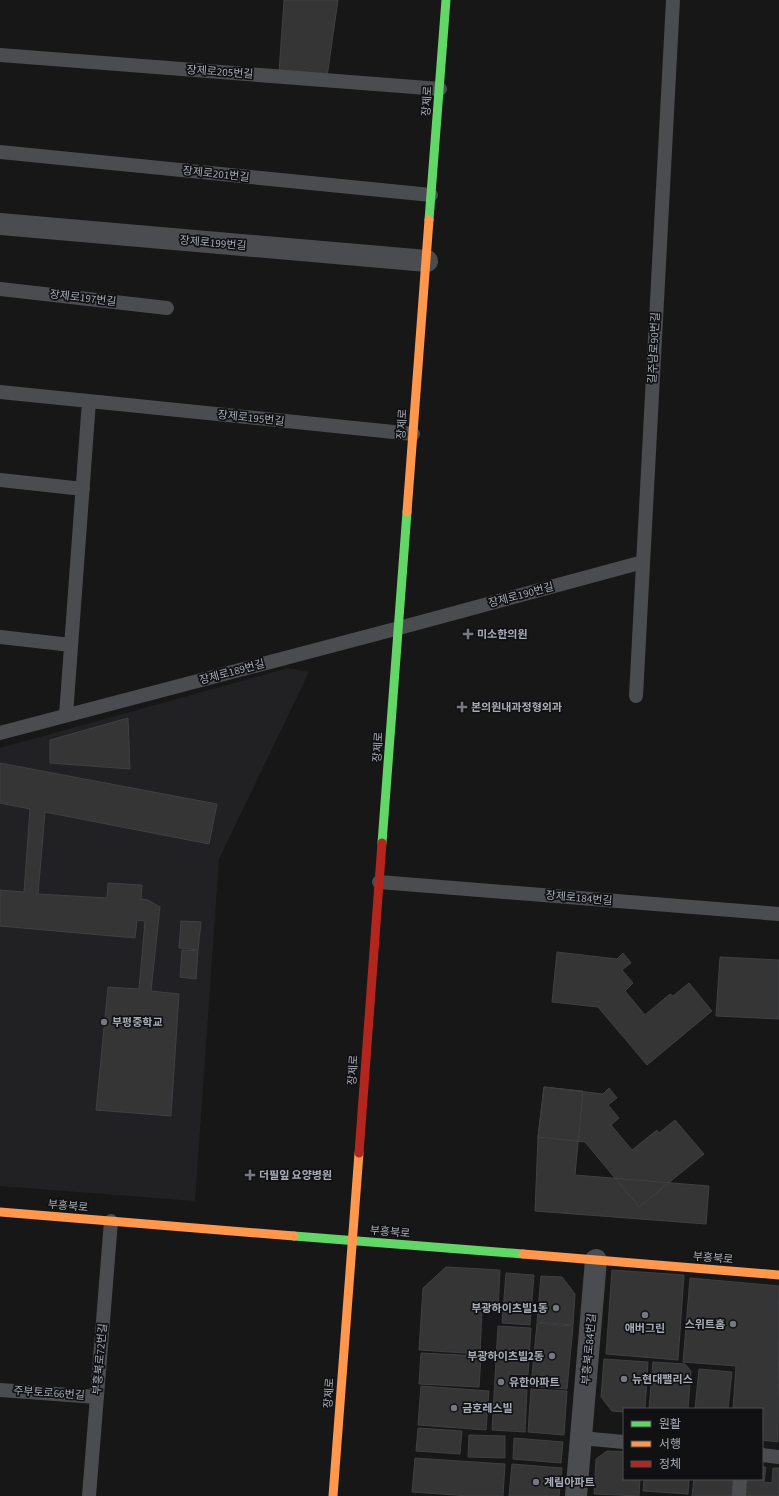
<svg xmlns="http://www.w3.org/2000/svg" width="779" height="1496" font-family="'Source Sans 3','Noto Sans KR',sans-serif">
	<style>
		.built { fill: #212123 }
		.building { fill: #353536; stroke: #3f4043 }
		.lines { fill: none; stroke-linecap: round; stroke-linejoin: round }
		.lane { stroke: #4b4c50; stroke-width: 14 }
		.street { stroke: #4b4c50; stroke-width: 22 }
		.fast { stroke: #63d668; stroke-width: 9 }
		.slow { stroke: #ff974d; stroke-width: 9 }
		.jam { stroke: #b3261e; stroke-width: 9 }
		.poi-dot { fill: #757880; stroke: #111113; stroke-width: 1.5 }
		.labels { text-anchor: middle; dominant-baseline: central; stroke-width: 3.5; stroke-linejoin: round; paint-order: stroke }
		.street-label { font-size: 11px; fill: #a8adb8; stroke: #111113 }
		.poi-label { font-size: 11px; font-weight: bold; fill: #a8adb8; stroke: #111113; text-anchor: start }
	</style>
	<rect width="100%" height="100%" fill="#171717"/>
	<path class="built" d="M288 668 309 672 219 859 195 1201 0 1186V748Z"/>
	<path class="building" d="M284 0H338L327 77 279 72Z
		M128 718 130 769 50 763V740Z
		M0 763 217 804 209 844 45 812 38 894 107 898 108 883 142 885 141 899 148 900 160 907 151 991 179 994 171 1116 96 1110 108 987 139 989 145 921 137 920 135 938 0 926V890L24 892 30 809 0 803Z
		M181 921 201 922 198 950 179 948Z
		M182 950 198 951 196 979 180 977Z
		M557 952 617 959 623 953 631 963 622 970 633 983 625 991 645 1015 670 994 673 996 689 983 712 1011 647 1065 598 1007 552 1002Z
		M720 957 779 960V1019L716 1016Z
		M544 1087 583 1091 575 1175 709 1186 706 1224 535 1211 538 1137Z
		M544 1087 603 1094 609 1088 617 1098 608 1105 619 1118 611 1125 632 1150 657 1130 659 1133 675 1120 704 1154 639 1207 585 1142 538 1137Z
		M446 1267 500 1270 498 1310 482 1309 480 1354 419 1350 423 1288Z
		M612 1270 684 1275 678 1360 606 1354Z
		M506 1273 534 1275 530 1325 502 1323Z
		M541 1276 562 1277 575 1294 573 1325 537 1322Z
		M690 1278 779 1286 778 1442 762 1440V1409H733L736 1366 683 1362Z
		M537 1323 573 1326 567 1389 531 1386Z
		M498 1326 531 1328 528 1375 509 1374 508 1388 527 1390 525 1432 492 1430Z
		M421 1353 481 1356 479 1387 419 1384Z
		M604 1359 648 1362 645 1409H624V1412L612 1411 601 1397Z
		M653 1362 685 1364 691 1371 688 1409H649Z
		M699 1369 732 1372 728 1409H695Z
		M421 1386 489 1391 486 1430 418 1425Z
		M531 1389 567 1391 564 1435 528 1432Z
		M418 1428 462 1431 460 1454 416 1451Z
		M469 1435 505 1436V1458L468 1457Z
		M514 1438 563 1442 561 1463 513 1459Z
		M607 1451 624 1452V1479H640L639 1496 594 1494 596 1459Z
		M415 1458 505 1464 503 1496H469L412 1492Z
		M512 1464 562 1468 559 1496H509Z
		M762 1467H766L764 1482 772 1483 773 1468H779V1496H744L746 1479H762Z
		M644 1479H689L688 1494 643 1491Z
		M694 1479H734L732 1496H692Z"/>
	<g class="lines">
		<path class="lane" d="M0 55 440 89
			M0 152 431 195
			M0 289 167 308
			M0 392 413 434
			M0 480 83 489
			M0 637 71 645
			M636 696 673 0
			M66 715 89 401
			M0 733 399 628 643 562
			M379 882 779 914
			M0 1390 97 1397
			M581 1438 624 1442
			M762 1455 779 1457
			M89 1496 111 1221
			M739 1496 740 1479"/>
		<path class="street" d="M0 224 427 261
			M576 1496 596 1260"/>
		<path class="fast" d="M429 220 446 0
			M382 843 407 512
			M294 1236 523 1254"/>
		<path class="slow" d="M407 512 429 220
			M0 1212 294 1236
			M523 1254 779 1275
			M333 1496 359 1153"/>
		<path class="jam" d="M359 1153 382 843"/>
	</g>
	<g class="poi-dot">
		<path d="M466 628h4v4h4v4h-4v4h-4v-4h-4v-4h4z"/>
		<path d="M460 701h4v4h4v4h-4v4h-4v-4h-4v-4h4z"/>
		<circle cx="104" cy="1022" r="4"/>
		<path d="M248 1169h4v4h4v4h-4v4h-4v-4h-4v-4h4z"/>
		<circle cx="556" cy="1308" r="4"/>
		<circle cx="645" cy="1315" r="4"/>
		<circle cx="733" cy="1324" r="4"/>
		<circle cx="552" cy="1356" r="4"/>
		<circle cx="624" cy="1379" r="4"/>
		<circle cx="501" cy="1382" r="4"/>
		<circle cx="454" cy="1408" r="4"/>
		<circle cx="536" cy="1482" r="4"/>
	</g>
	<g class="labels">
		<g class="street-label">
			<text transform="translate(220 72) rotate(4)">장제로205번길</text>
			<text transform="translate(427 101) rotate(-86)">장제로</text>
			<text transform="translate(216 174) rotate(6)">장제로201번길</text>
			<text transform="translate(213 243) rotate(5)">장제로199번길</text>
			<text transform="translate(83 298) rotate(7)">장제로197번길</text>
			<text transform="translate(654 348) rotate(-87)">길주남로90번길</text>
			<text transform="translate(251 418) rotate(6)">장제로195번길</text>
			<text transform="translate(402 424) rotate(-86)">장제로</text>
			<text transform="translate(521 595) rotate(-15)">장제로190번길</text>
			<text transform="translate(232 672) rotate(-15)">장제로189번길</text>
			<text transform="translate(378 747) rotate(-86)">장제로</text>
			<text transform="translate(579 898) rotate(5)">장제로184번길</text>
			<text transform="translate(353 1070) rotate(-86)">장제로</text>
			<text transform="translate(68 1206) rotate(5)">부흥북로</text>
			<text transform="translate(390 1232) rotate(5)">부흥북로</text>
			<text transform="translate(713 1258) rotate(5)">부흥북로</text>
			<text transform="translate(589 1349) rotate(-85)">부흥북로84번길</text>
			<text transform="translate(100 1359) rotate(-85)">부흥북로72번길</text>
			<text transform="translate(49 1393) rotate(4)">주부토로66번길</text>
			<text transform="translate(329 1393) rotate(-86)">장제로</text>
		</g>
		<g class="poi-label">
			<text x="477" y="634">미소한의원</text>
			<text x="471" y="707">본의원내과정형외과</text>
			<text x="112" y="1022">부평중학교</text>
			<text x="259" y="1175">더필잎 요양병원</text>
			<text x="548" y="1308" text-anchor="end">부광하이츠빌1동</text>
			<text x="725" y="1324" text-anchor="end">스위트홈</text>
			<text x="645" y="1328" text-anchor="middle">애버그린</text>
			<text x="544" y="1356" text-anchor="end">부광하이츠빌2동</text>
			<text x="632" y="1379">뉴현대팰리스</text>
			<text x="509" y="1382">유한아파트</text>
			<text x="462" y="1408">금호레스빌</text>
			<text x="544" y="1482">계림아파트</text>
		</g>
	</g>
	<rect x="623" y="1408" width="140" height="72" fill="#111113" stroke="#4d4f55"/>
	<rect x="631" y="1421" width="20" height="6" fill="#63d668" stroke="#4d4f55"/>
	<text x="659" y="1428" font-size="12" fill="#a8adb8">원활</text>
	<rect x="631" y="1441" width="20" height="6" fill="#ff974d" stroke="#4d4f55"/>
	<text x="659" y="1448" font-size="12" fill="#a8adb8">서행</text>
	<rect x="631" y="1461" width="20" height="6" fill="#b3261e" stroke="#4d4f55"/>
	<text x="659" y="1468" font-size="12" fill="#a8adb8">정체</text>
</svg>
